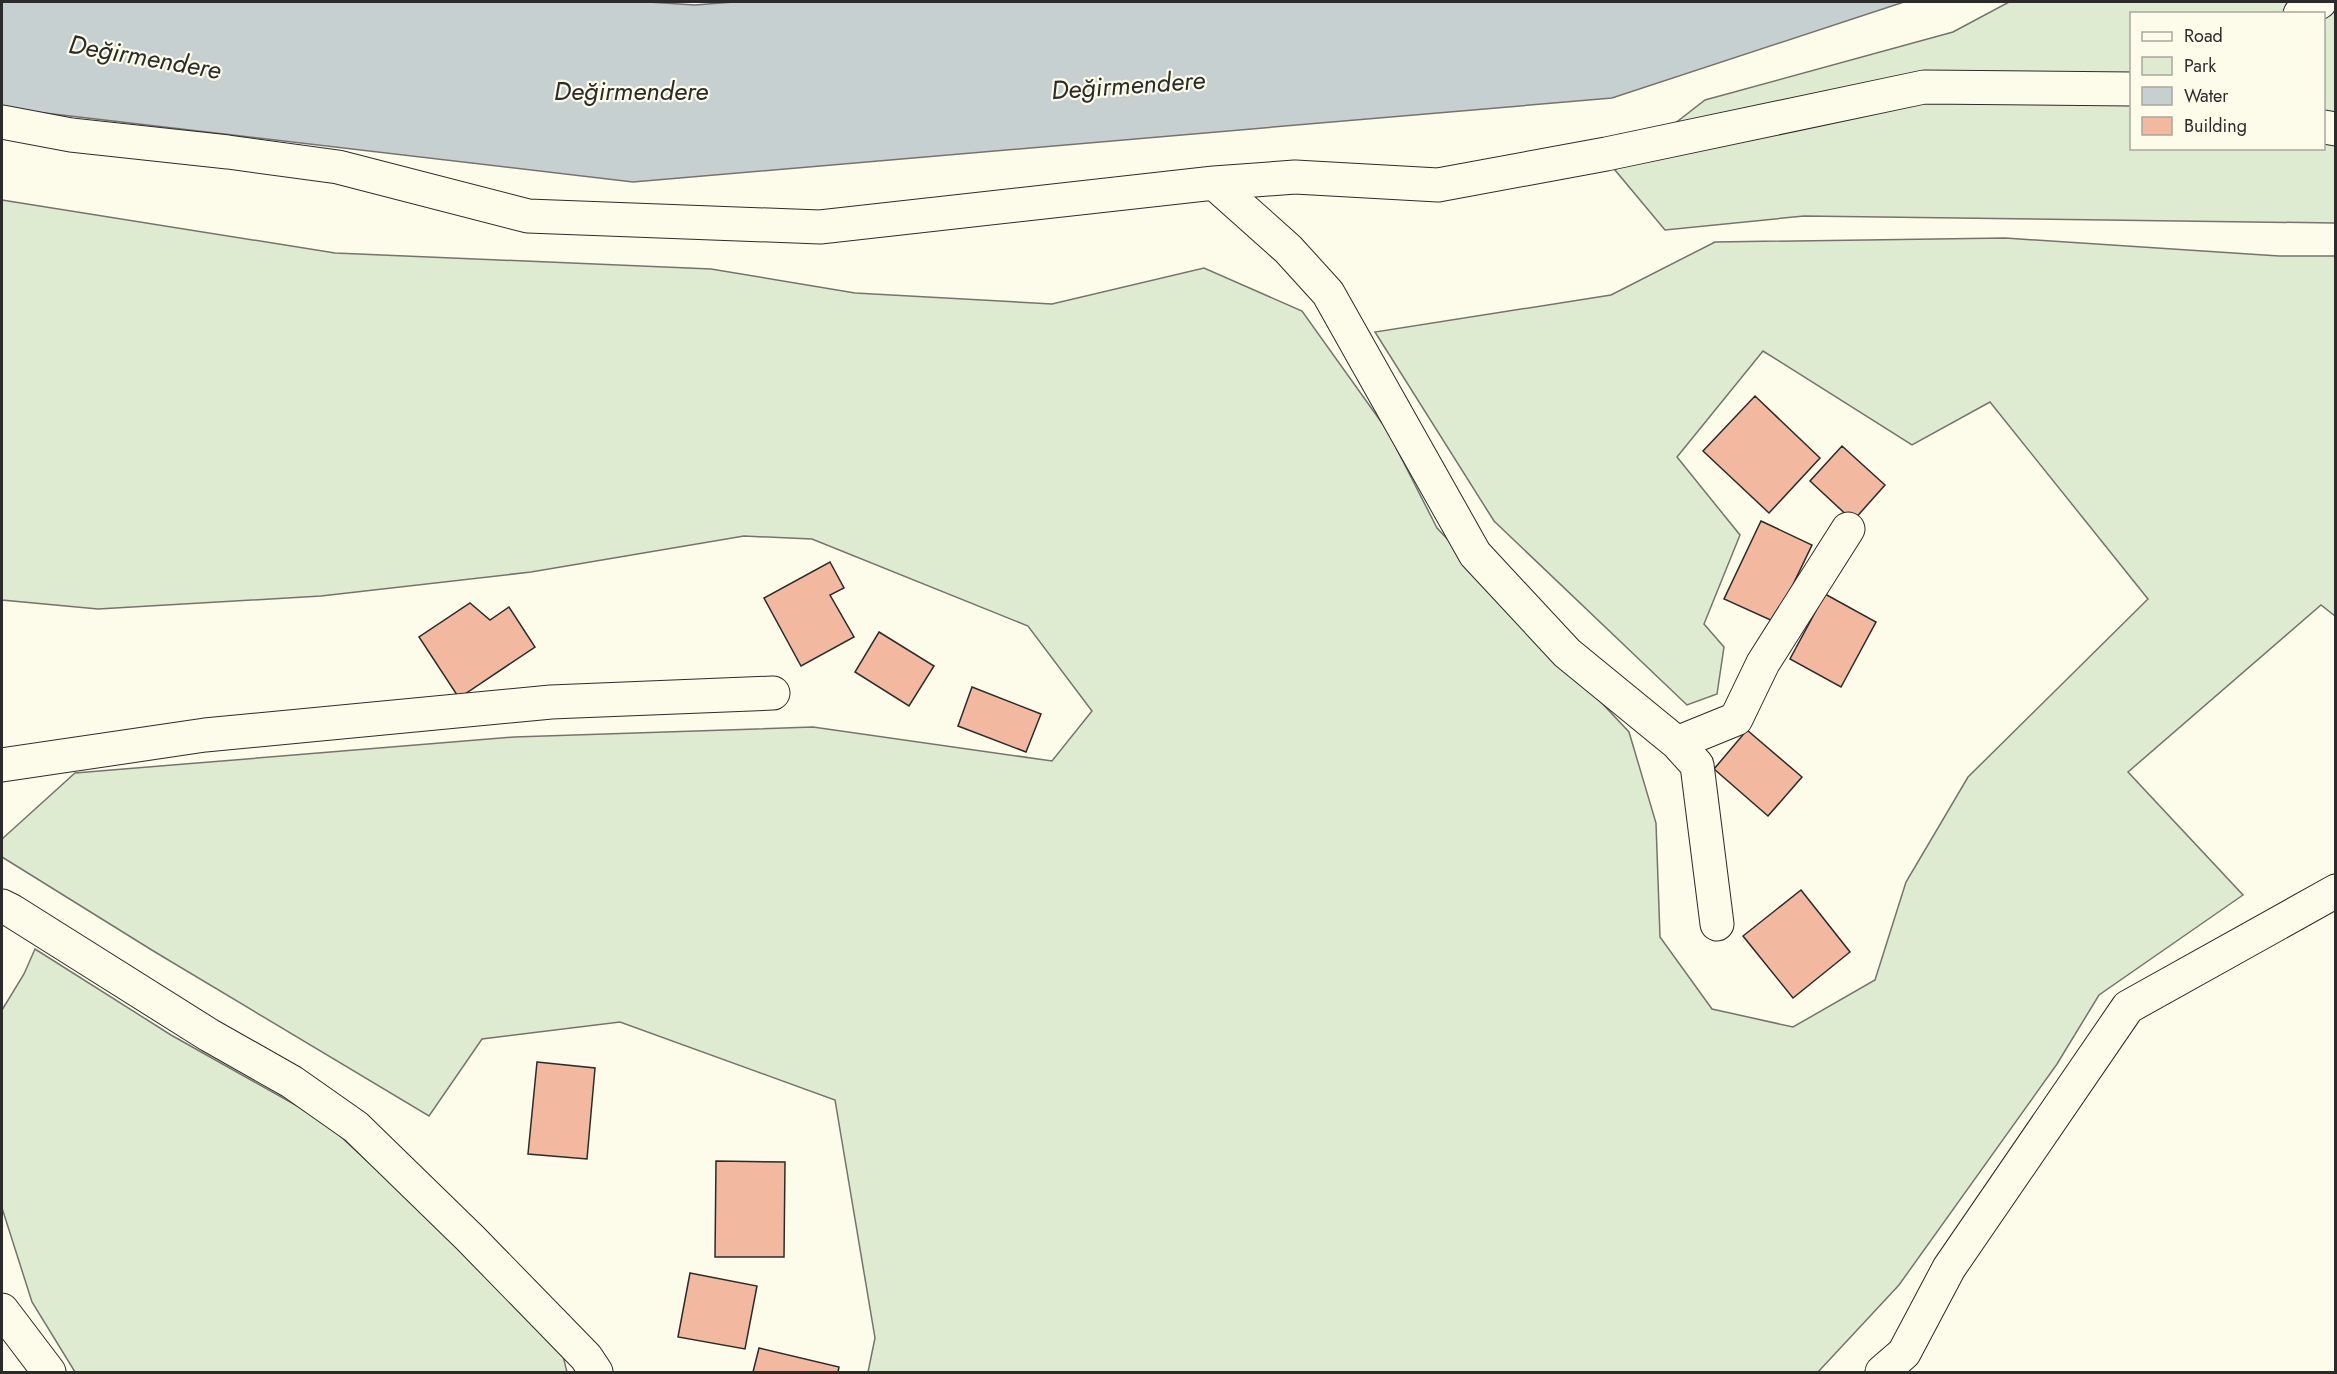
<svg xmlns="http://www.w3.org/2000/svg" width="2337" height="1374" font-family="Jost,sans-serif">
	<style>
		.green { fill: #deebd1; stroke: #74746e; stroke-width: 1.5; fill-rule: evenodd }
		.water { fill: #c7d0d0; stroke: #74746e; stroke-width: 1.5 }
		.building { fill: #f2b8a0; stroke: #2b2b2b; stroke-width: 1.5 }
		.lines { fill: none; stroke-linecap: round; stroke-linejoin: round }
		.street-casing { stroke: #2b2b2b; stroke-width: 35 }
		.street { stroke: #fdfbea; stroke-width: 33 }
		.labels { text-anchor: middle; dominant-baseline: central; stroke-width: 4.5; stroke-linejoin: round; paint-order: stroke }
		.water-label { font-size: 26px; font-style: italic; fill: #2b2b2b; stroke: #fdfbea }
	</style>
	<rect width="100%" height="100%" fill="#fdfbea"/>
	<path class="green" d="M2009 2H2335V223L1804 216 1665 230 1615 170 1705 100 1953 32ZM2132 14H2324V148H2132Z
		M2 200 335 253 711 269 855 293 1052 304 1204 268 1302 311 1387 430 1437 528 1629 732 1656 823 1660 937 1712 1009 1793 1027 1875 980 1906 882 1968 777 2148 599 1990 402 1912 445 1763 351 1677 457 1740 535 1704 624 1724 647 1717 694 1687 705 1494 521 1375 332 1611 295 1715 242 2005 238 2279 256H2335V616L2321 605 2128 772 2243 895 2099 995 2057 1064 1899 1285 1818 1372H868L875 1338 835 1100 620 1022 482 1039 429 1116 155 952 2 857V839L75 773 514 737 813 727 1052 761 1092 711 1028 626 812 539 744 536 531 572 321 596 98 609 2 600Z
		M35 949 171 1035 324 1121 494 1279 562 1352 567 1372H75L32 1302 2 1208V1010L24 974Z"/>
	<path class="water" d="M2 2H648L695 5 734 2H1904L1612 98 633 182 2 108Z"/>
	<path class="building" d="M1755 396 1820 458 1769 513 1703 451Z
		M1842 446 1885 485 1853 521 1810 481Z
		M1761 521 1812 545 1775 622 1724 599Z
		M830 562 844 588 830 595 854 637 801 666 764 598Z
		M1825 594 1876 622 1841 687 1790 659Z
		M470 603 490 620 509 607 535 647 459 698 419 637Z
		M879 632 934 666 909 706 855 672Z
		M972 687 1041 714 1026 752 958 726Z
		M1747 730 1802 777 1768 816 1714 769Z
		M1801 890 1850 952 1793 998 1743 936Z
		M537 1062 595 1068 587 1159 528 1154Z
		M716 1161 785 1162 784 1257H715Z
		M690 1273 757 1286 745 1349 678 1337Z
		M759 1348 839 1367 838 1372H753Z"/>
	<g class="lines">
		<defs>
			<path id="street" d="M2300 14 2320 2
				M2 122 71 135 228 152 338 167 528 216 820 227 1214 183 1288 249 1328 293 1475 554 1567 653 1677 743 1697 765 1717 924
				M2324 127 2336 129
				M1214 183 1295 177 1438 185 1606 154 1924 87 2132 89
				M1677 743 1736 719 1763 663 1848 529
				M2 765 205 735 551 702 773 693
				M2 906 12 911 209 1035 292 1082 356 1127 470 1238 586 1357 596 1372
				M2 1310 49 1372
				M1882 1372 1904 1353 1949 1268 2128 1007 2336 891"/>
		</defs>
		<use href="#street" class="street-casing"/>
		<use href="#street" class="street"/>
	</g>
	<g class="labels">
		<g class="water-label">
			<text transform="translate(145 57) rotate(10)">Değirmendere</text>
			<text transform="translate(1128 85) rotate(-4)">Değirmendere</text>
			<text x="631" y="91">Değirmendere</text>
		</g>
	</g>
	<rect width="2337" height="1374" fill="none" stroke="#2b2b2b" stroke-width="6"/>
	<rect x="2130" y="12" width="195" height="138" fill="#fdfbea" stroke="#a9a89e" stroke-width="1.5"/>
	<rect x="2142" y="32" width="30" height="9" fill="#fdfbea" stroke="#a9a89e" stroke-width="1.5"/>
	<text x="2184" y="42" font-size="18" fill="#2b2b2b">Road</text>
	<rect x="2142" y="57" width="30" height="18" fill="#deebd1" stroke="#a9a89e" stroke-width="1.5"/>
	<text x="2184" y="72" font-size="18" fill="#2b2b2b">Park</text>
	<rect x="2142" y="87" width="30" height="18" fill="#c7d0d0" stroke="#a9a89e" stroke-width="1.5"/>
	<text x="2184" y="102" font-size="18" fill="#2b2b2b">Water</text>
	<rect x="2142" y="117" width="30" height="18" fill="#f2b8a0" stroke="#a9a89e" stroke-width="1.5"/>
	<text x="2184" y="132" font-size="18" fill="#2b2b2b">Building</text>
</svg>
